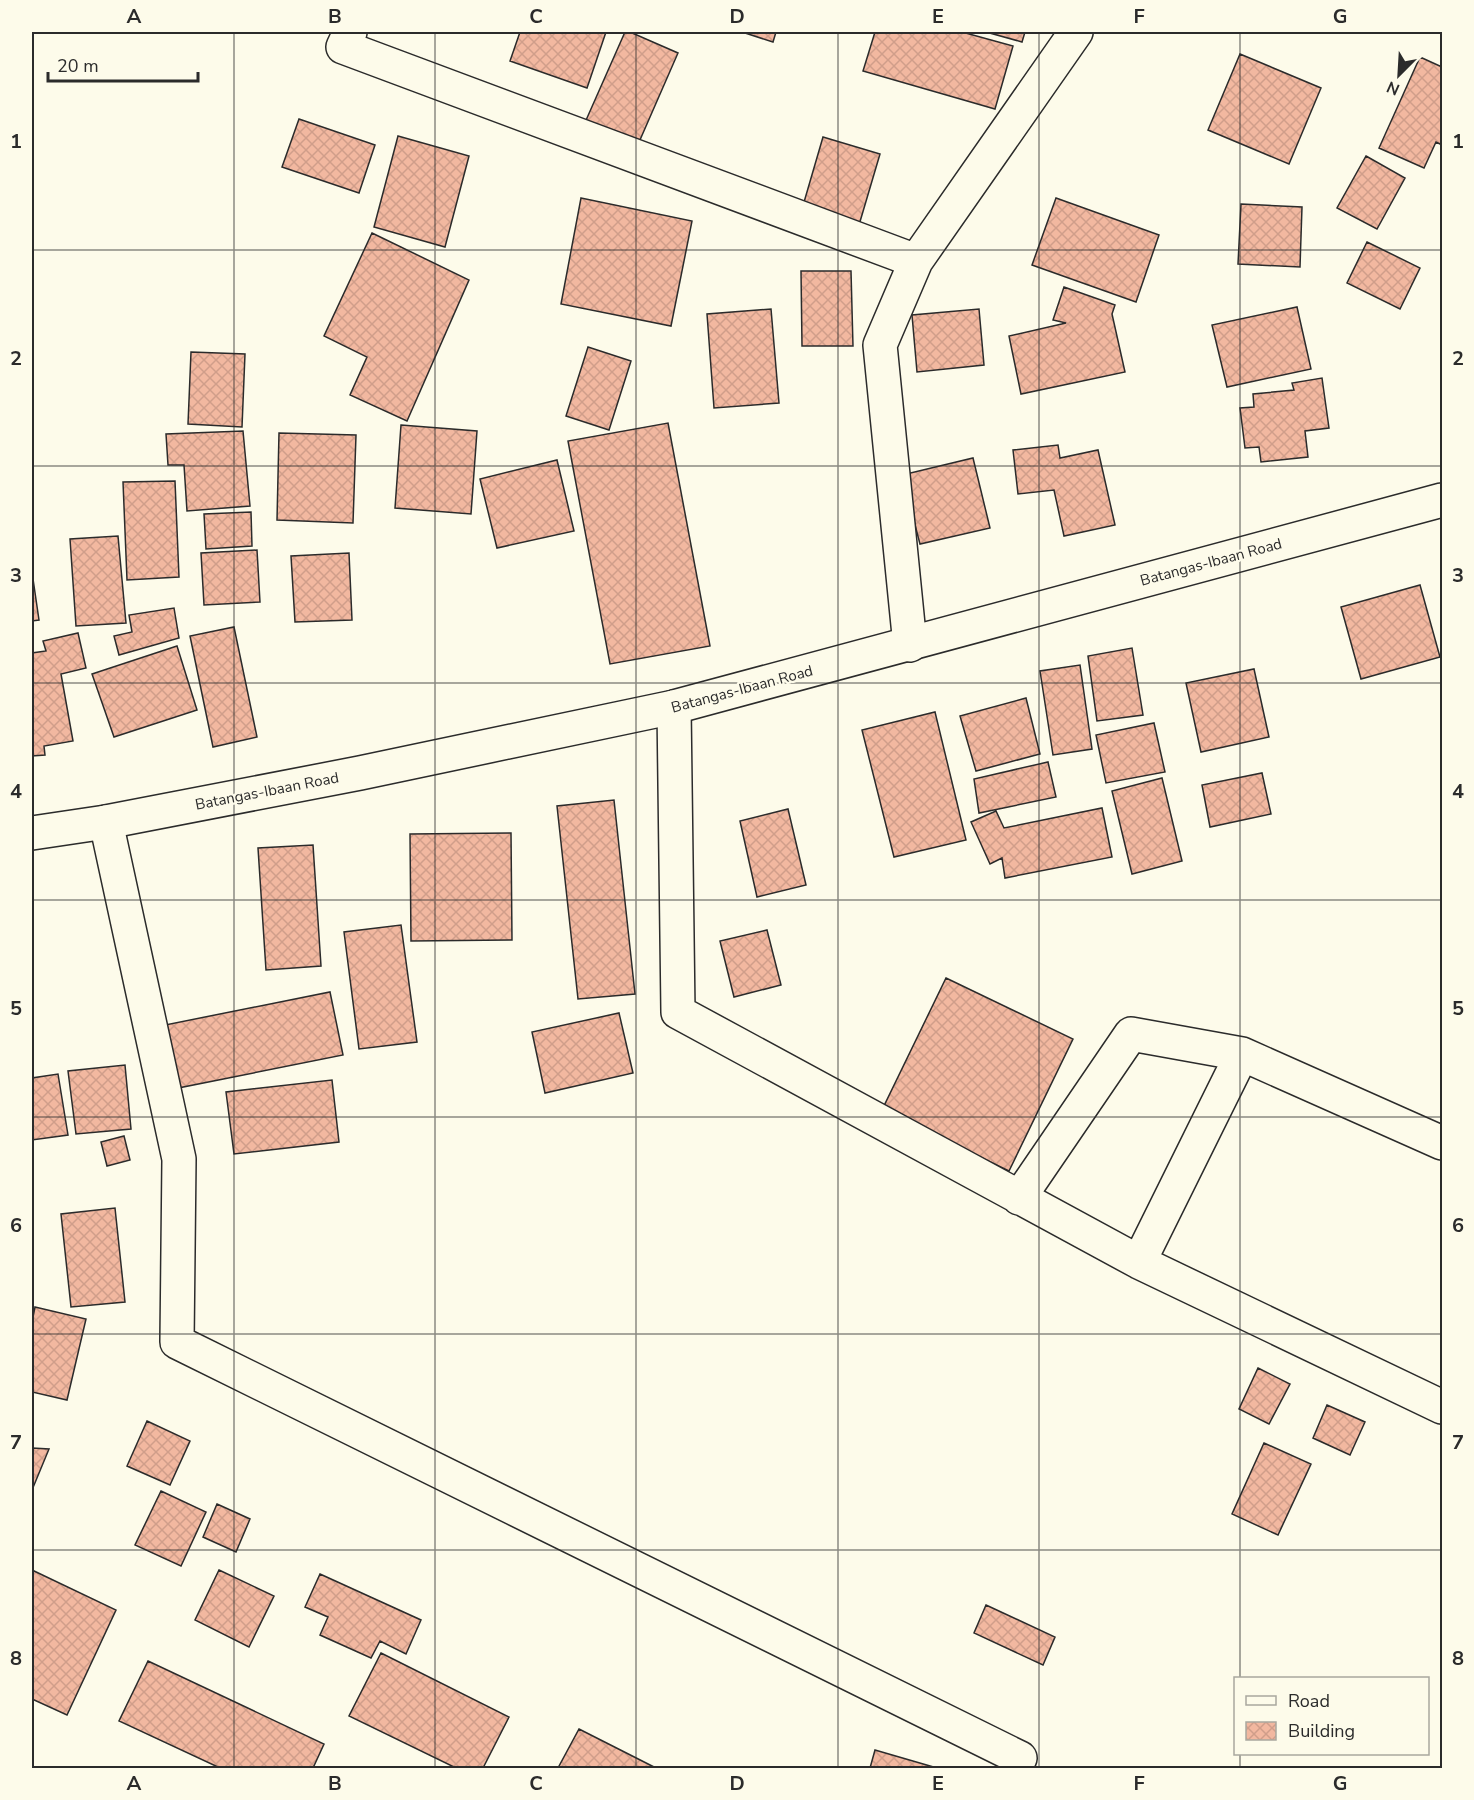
<svg xmlns="http://www.w3.org/2000/svg" width="1474" height="1800" font-family="'Nunito Sans',sans-serif">
	<style>
		.building { fill: url(#building-cross-hatch); stroke: #2b2b2b; stroke-width: 1.5 }
		.lines { fill: none; stroke-linecap: round; stroke-linejoin: round }
		.minor-casing { stroke: #2b2b2b; stroke-width: 36 }
		.primary-casing { stroke: #2b2b2b; stroke-width: 36 }
		.minor { stroke: #fdfbea; stroke-width: 33 }
		.primary { stroke: #fdfbea; stroke-width: 33 }
		.grid { fill: none; stroke: #2b2b2b; stroke-width: 1.5; stroke-opacity: 0.55 }
		.labels { text-anchor: middle; dominant-baseline: central; stroke-width: 4.5; stroke-linejoin: round; paint-order: stroke }
		.street-label { font-size: 15px; fill: #2b2b2b; stroke: #fdfbea }
		.neatline { fill: none; stroke: #2b2b2b; stroke-width: 2 }
		.grid-label { font-size: 20px; text-anchor: middle; font-weight: bold; fill: #2b2b2b }
	</style>
	<defs>
		<pattern id="building-cross-hatch" width="8" height="8" patternUnits="userSpaceOnUse" patternTransform="scale(1.5)"><rect width="8" height="8" fill="#f2b8a0"/><path d="M0 0l8 8M0 8l8-8" fill="none" stroke="#d09e8a"/></pattern>
	</defs>
	<rect width="100%" height="100%" fill="#fdfbea"/>
	<path class="building" d="M520 32H606L587 88 510 61Z
		M625 32H630L678 53 636 149 583 127Z
		M742 32H776L773 42Z
		M875 32H962L1013 46 995 109 863 71Z
		M986 32H1025L1022 42Z
		M1240 54 1321 88 1289 164 1208 130Z
		M1420 57 1442 67V145L1436 142 1424 168 1379 148Z
		M299 119 375 145 359 193 282 167Z
		M398 136 469 156 445 247 374 227Z
		M823 137 880 154 859 225 802 209Z
		M1366 156 1405 178 1377 229 1337 208Z
		M581 198 692 221 671 326 561 304Z
		M1056 198 1159 235 1136 302 1032 265Z
		M1241 204 1302 207 1300 267 1238 264Z
		M372 233 469 280 407 421 350 395 367 357 324 336Z
		M1367 242 1420 268 1400 309 1347 283Z
		M801 271H851L853 346H802Z
		M1064 287 1115 305 1112 314 1125 372 1021 394 1009 336 1066 323 1053 320Z
		M1297 307 1311 369 1227 387 1212 325Z
		M771 309 779 403 714 408 707 314Z
		M979 309 984 365 917 372 912 315Z
		M588 347 631 361 609 430 566 416Z
		M191 352 245 354 242 427 188 424Z
		M1322 378 1329 428 1305 431 1308 457 1261 462 1259 447 1245 448 1240 408 1254 407 1253 394 1294 390 1292 383Z
		M668 423 710 646 610 664 568 441Z
		M401 425 477 431 471 514 395 508Z
		M243 431 250 506 187 511 184 465H168L166 434Z
		M279 433 356 435 353 523 277 520Z
		M1058 445 1060 458 1098 450 1115 525 1064 536 1054 490 1018 494 1013 450Z
		M973 458 990 528 920 544 902 475Z
		M557 460 574 531 497 548 480 479Z
		M175 481 179 577 127 580 123 482Z
		M251 512 252 546 206 549 204 514Z
		M118 536 126 623 76 626 70 539Z
		M257 550 260 602 204 605 201 553Z
		M349 553 352 620 295 622 291 556Z
		M32 572 39 620 32 621Z
		M1420 585 1440 657 1361 679 1341 607Z
		M174 608 179 638 119 655 114 636 132 632 129 615Z
		M234 627 257 737 213 747 190 636Z
		M78 633 86 668 61 674 73 741 44 746 45 755 32 756V653L46 651 43 641Z
		M177 646 197 710 114 737 92 674Z
		M1132 648 1143 715 1097 721 1088 656Z
		M1080 665 1092 749 1053 755 1040 671Z
		M1254 669 1269 737 1201 752 1186 683Z
		M1026 698 1040 754 976 771 960 716Z
		M935 712 966 840 894 857 862 730Z
		M1154 723 1165 772 1106 783 1096 735Z
		M1048 762 1056 797 979 813 974 779Z
		M1262 773 1271 814 1210 827 1202 785Z
		M1162 778 1182 861 1132 874 1112 791Z
		M614 800 635 994 578 999 557 806Z
		M1102 808 1112 857 1005 878 1002 858 990 864 971 822 996 811 1004 828Z
		M788 809 806 885 757 897 740 821Z
		M511 833 512 940 411 941 410 834Z
		M313 845 321 966 266 970 258 848Z
		M401 925 417 1042 359 1049 344 932Z
		M767 930 781 985 734 997 720 941Z
		M946 978 1073 1039 1009 1171 882 1110Z
		M330 992 343 1055 173 1089 160 1026Z
		M619 1013 633 1073 545 1093 532 1032Z
		M125 1065 131 1129 76 1134 68 1071Z
		M58 1074 68 1135 32 1140V1078Z
		M332 1080 339 1142 234 1154 226 1092Z
		M124 1136 130 1160 107 1166 101 1142Z
		M115 1208 125 1302 71 1307 61 1214Z
		M35 1307 86 1319 67 1400 32 1392V1322Z
		M1258 1368 1290 1384 1269 1424 1239 1409Z
		M1327 1405 1365 1422 1350 1455 1313 1438Z
		M147 1421 190 1441 170 1485 127 1466Z
		M1264 1443 1311 1464 1278 1535 1232 1514Z
		M32 1448 49 1449 32 1490Z
		M161 1491 206 1512 181 1566 135 1545Z
		M217 1504 250 1519 236 1552 203 1537Z
		M32 1570 116 1610 67 1715 32 1699Z
		M219 1570 274 1596 249 1647 195 1620Z
		M320 1574 421 1620 406 1654 380 1641 371 1658 320 1635 328 1617 305 1607Z
		M986 1605 1055 1637 1043 1665 974 1633Z
		M381 1653 509 1717 483 1768H456L349 1716Z
		M148 1661 324 1744 313 1768H220L119 1721Z
		M579 1729 656 1768H558Z
		M875 1750 937 1768H870Z"/>
	<g class="lines">
		<defs>
			<path id="minor" d="M350 32 343 47 916 261
				M910 645 880 345 916 261 1076 32
				M674 707 678 1012 1139 1262 1442 1407
				M106 822 179 1159 177 1342 1020 1758
				M1019 1198 1131 1034 1242 1054 1442 1143
				M1139 1262 1242 1054"/>
			<path id="primary" d="M32 833 106 822 360 773 674 707 1442 500"/>
		</defs>
		<use href="#minor" class="minor-casing"/>
		<use href="#primary" class="primary-casing"/>
		<use href="#minor" class="minor"/>
		<use href="#primary" class="primary"/>
	</g>
	<path class="grid" d="M234 32V1768M435 32V1768M636 32V1768M838 32V1768M1039 32V1768M1240 32V1678M32 250H1442M32 466H1442M32 683H1442M32 900H1442M32 1117H1442M32 1334H1442M32 1550H1442M1240 1754V1768"/>
	<g class="labels">
		<g class="street-label">
			<text transform="translate(1211 562) rotate(-15)">Batangas-Ibaan Road</text>
			<text transform="translate(742 689) rotate(-15)">Batangas-Ibaan Road</text>
			<text transform="translate(267 791) rotate(-11)">Batangas-Ibaan Road</text>
		</g>
	</g>
	<rect width="1474" height="1800" fill="none" stroke="#fdfbea" stroke-width="66"/>
	<rect x="1234" y="1677" width="195" height="78" fill="#fdfbea" stroke="#a9a89e" stroke-width="1.5"/>
	<rect x="1246" y="1696" width="30" height="9" fill="#fdfbea" stroke="#a9a89e" stroke-width="1.5"/>
	<text x="1288" y="1707" font-size="18" fill="#2b2b2b">Road</text>
	<rect x="1246" y="1722" width="30" height="18" fill="url(#building-cross-hatch)" stroke="#a9a89e" stroke-width="1.5"/>
	<text x="1288" y="1737" font-size="18" fill="#2b2b2b">Building</text>
	<g transform="translate(1399 75) rotate(204)" stroke="#fdfbea" stroke-width="4.5" paint-order="stroke">
	<path d="M0-4.5L10 22L0 15L-10 22Z" fill="#2b2b2b"/>
	<text y="-9" font-size="16" font-weight="bold" text-anchor="middle" fill="#2b2b2b">N</text>
	</g>
	<path d="M48 72v9h150v-9" fill="none" stroke="#2b2b2b" stroke-width="3"/>
	<text x="57" y="72" font-size="18" fill="#2b2b2b" stroke="#fdfbea" stroke-width="4.5" paint-order="stroke">20 m</text>
	<rect x="33" y="33" width="1408" height="1734" class="neatline"/>
	<g class="grid-label">
		<text x="134" y="23">A</text>
		<text x="335" y="23">B</text>
		<text x="536" y="23">C</text>
		<text x="737" y="23">D</text>
		<text x="938" y="23">E</text>
		<text x="1139" y="23">F</text>
		<text x="1340" y="23">G</text>
		<text x="16" y="148">1</text>
		<text x="1458" y="148">1</text>
		<text x="16" y="365">2</text>
		<text x="1458" y="365">2</text>
		<text x="16" y="582">3</text>
		<text x="1458" y="582">3</text>
		<text x="16" y="798">4</text>
		<text x="1458" y="798">4</text>
		<text x="16" y="1015">5</text>
		<text x="1458" y="1015">5</text>
		<text x="16" y="1232">6</text>
		<text x="1458" y="1232">6</text>
		<text x="16" y="1449">7</text>
		<text x="1458" y="1449">7</text>
		<text x="16" y="1665">8</text>
		<text x="1458" y="1665">8</text>
		<text x="134" y="1790">A</text>
		<text x="335" y="1790">B</text>
		<text x="536" y="1790">C</text>
		<text x="737" y="1790">D</text>
		<text x="938" y="1790">E</text>
		<text x="1139" y="1790">F</text>
		<text x="1340" y="1790">G</text>
	</g>
</svg>
